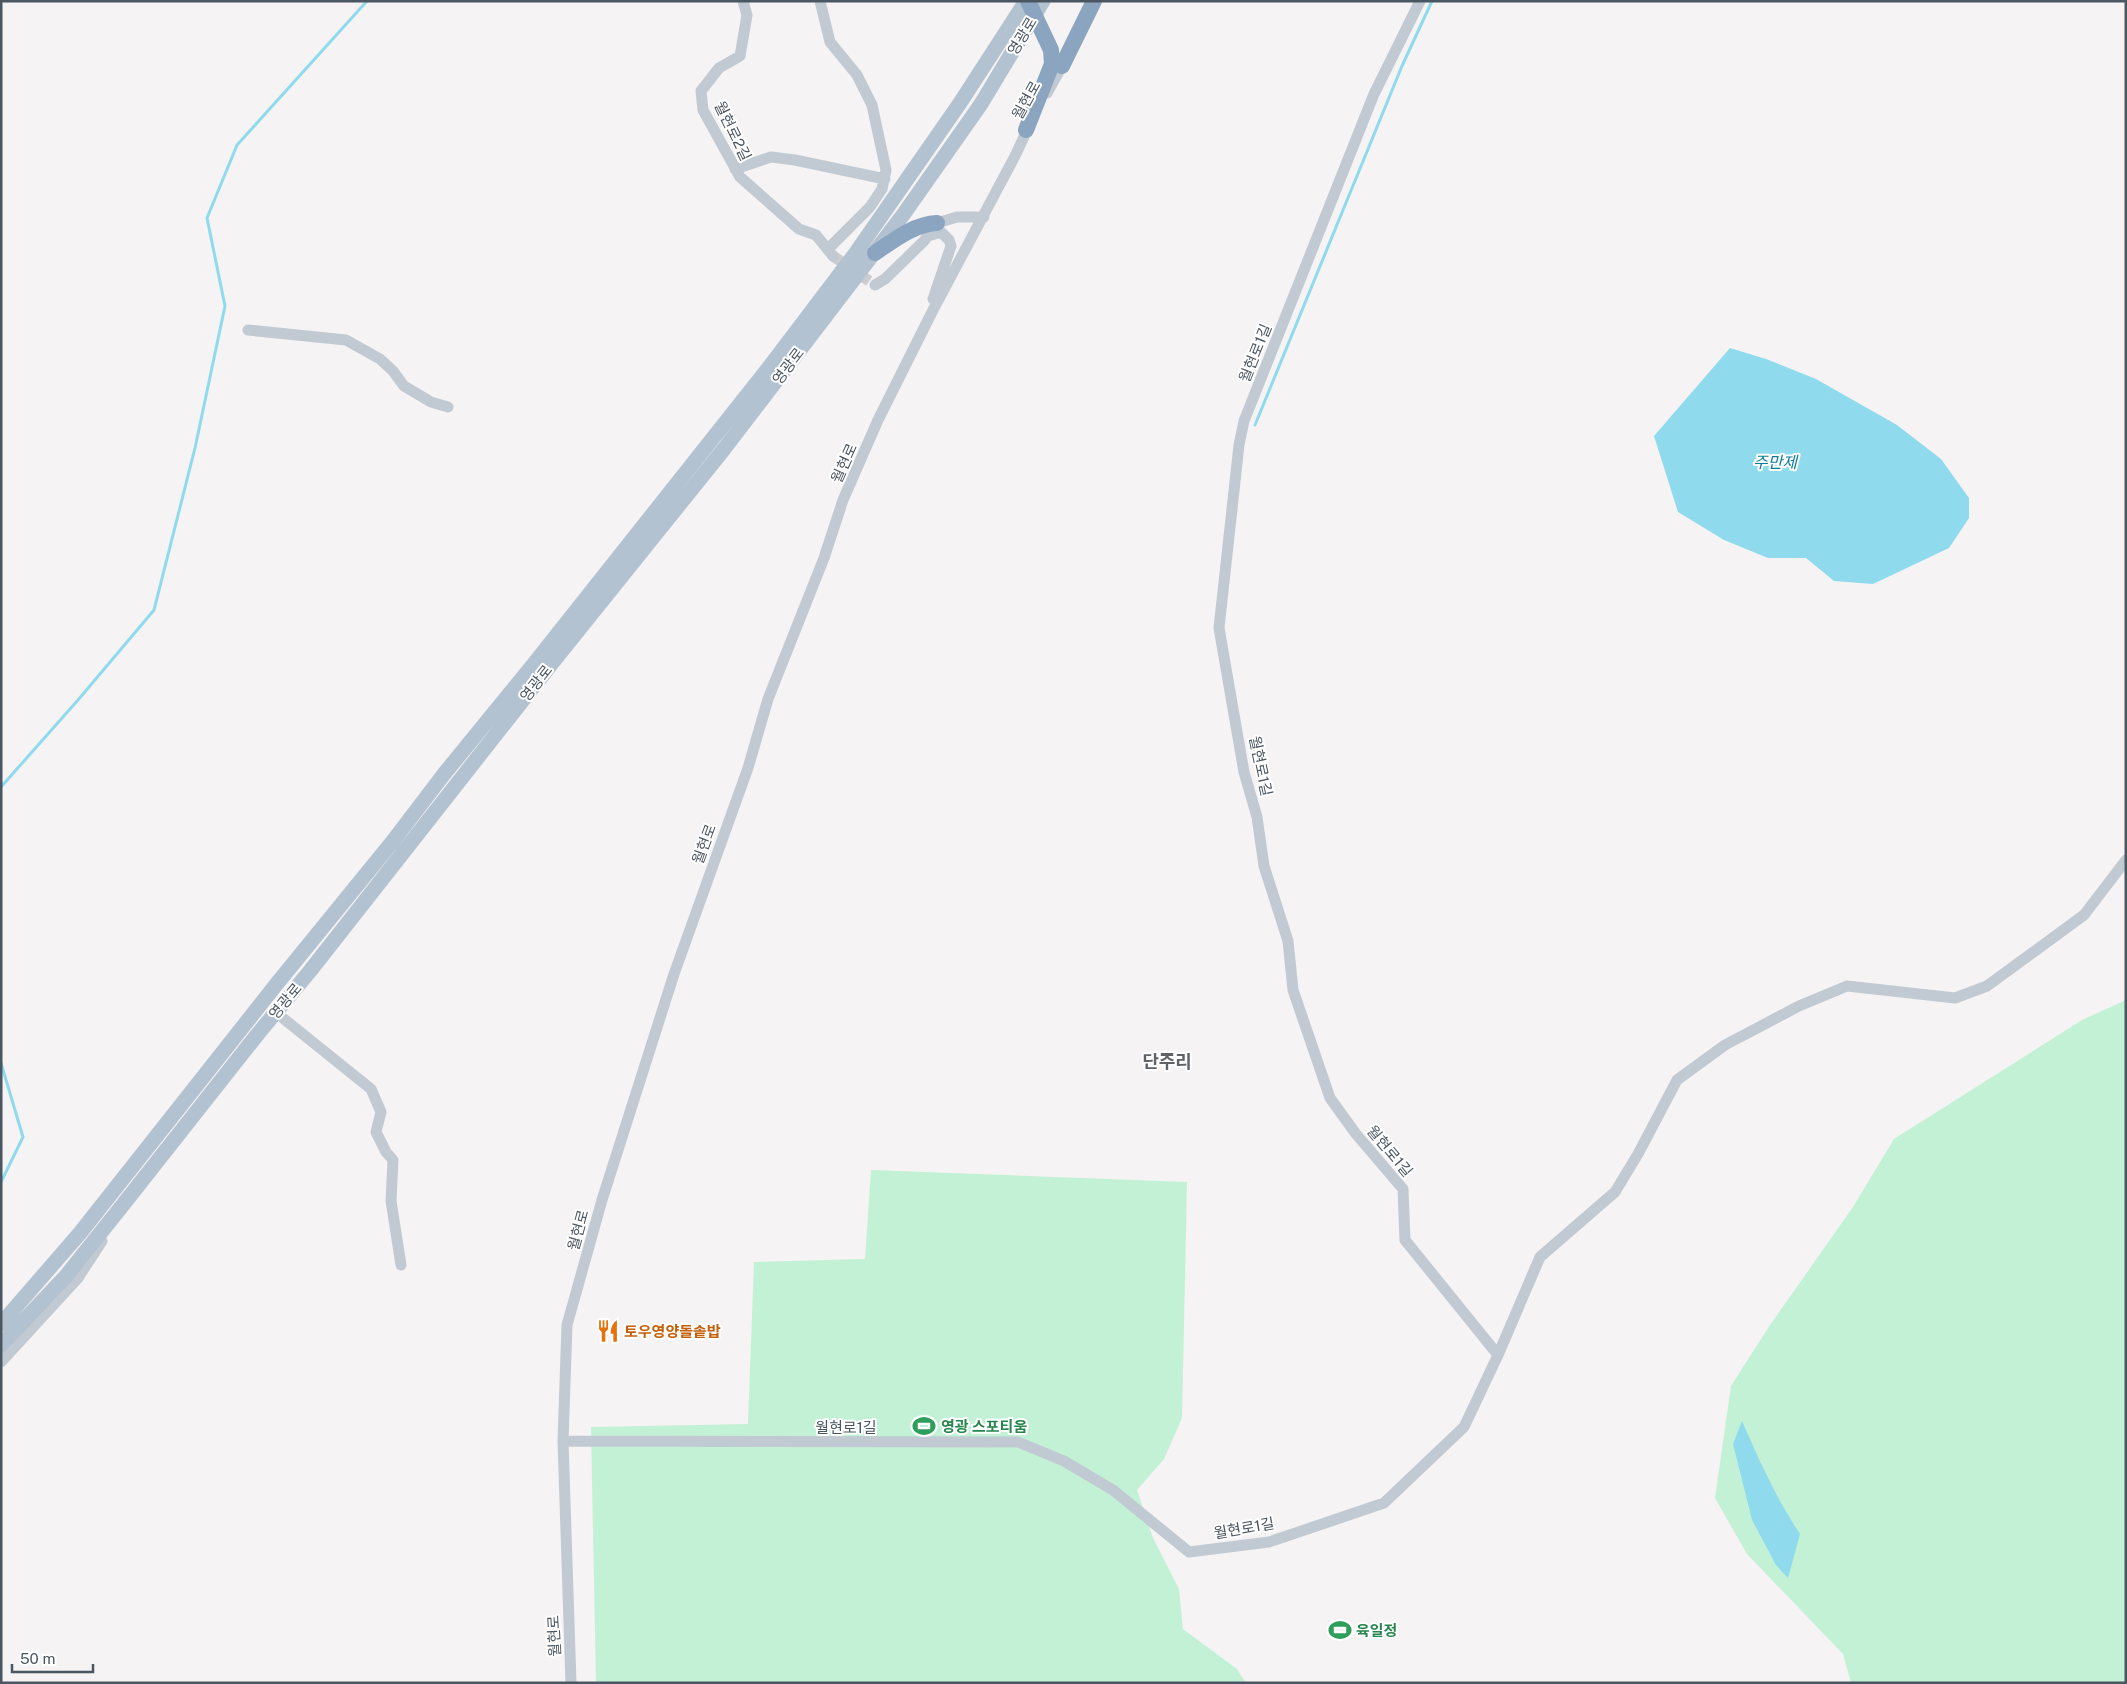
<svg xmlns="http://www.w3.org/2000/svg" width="2127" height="1684" font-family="'Public Sans','Noto Sans KR',sans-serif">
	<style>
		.green { fill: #c3f1d5 }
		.water { fill: #90daee }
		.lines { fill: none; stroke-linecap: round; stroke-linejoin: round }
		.stream { stroke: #90daee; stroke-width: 3 }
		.minor-tunnel { stroke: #caccce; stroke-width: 11; stroke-dasharray: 11 5.5; stroke-linecap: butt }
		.minor { stroke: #c1cad2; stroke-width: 11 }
		.major { stroke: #b3c2d1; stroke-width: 15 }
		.highway { stroke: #8ba5c1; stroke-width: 16 }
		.labels { text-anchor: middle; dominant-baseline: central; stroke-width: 4; stroke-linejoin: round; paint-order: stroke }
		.street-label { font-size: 15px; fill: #4a5661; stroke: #fff }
		.food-label { font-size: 15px; font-weight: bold; fill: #c56008; stroke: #fff; text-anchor: start }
		.leisure-label { font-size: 15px; font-weight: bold; fill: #27864d; stroke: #fff; text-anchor: start }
		.water-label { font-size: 16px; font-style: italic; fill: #0c7c9b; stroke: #fff }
		.quarter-label { font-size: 18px; font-weight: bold; fill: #5f6368; stroke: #fff }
	</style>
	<rect width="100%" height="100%" fill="#f5f3f3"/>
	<path class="green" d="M2126 1000V1683H1851L1843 1654 1747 1554 1715 1498 1731 1386 1770 1325 1853 1207 1894 1139 2082 1020Z
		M871 1170 1187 1182 1182 1418 1164 1459 1137 1490 1153 1538 1179 1589 1183 1629 1237 1669 1246 1683H596L591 1427 748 1424 754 1262 865 1259Z"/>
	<path class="water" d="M1730 348 1766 359 1816 379 1897 425 1941 459 1969 498V518L1949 548 1873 584 1834 581 1806 558H1768L1724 540 1678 512 1654 436Z
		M1742 1421C1759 1460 1776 1498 1800 1534L1788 1578 1776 1565 1752 1520 1733 1444Z"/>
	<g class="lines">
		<path class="stream" d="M1255 425 1402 66 1432 1
			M1 787 78 700 154 610 195 448 225 306 207 218 237 145 367 1
			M1 1063 23 1137 1 1182"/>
		<path class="minor-tunnel" d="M833 256 875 285"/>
		<path class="minor" d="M743 1 747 15 740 56 719 68 701 91 703 110 740 177 799 229 816 235 833 256
			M820 1 830 42 857 75 872 105 886 170 882 189 870 207 828 249
			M1047 93 1062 66
			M735 169 771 157 795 160 885 179
			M928 236 941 232 949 240 951 246 933 299
			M875 285 885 279 924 241 937 223 957 217H984
			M248 330 346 340 380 359 393 371 404 386 431 402 448 407
			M284 1019 371 1089 381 1112 376 1132 386 1152 393 1160 391 1201 401 1265
			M1498 1355 1540 1257 1615 1192 1638 1154 1677 1080 1725 1045 1799 1006 1847 986 1955 998 1987 986 2084 915 2126 860
			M1 1362 78 1278 102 1241
			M563 1441 1018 1442 1064 1461 1113 1490 1189 1552 1269 1542 1384 1503 1464 1427 1498 1355 1405 1240 1403 1189 1356 1134 1330 1098 1293 990 1288 941 1264 866 1257 817 1244 772 1219 628 1239 445 1244 421 1374 94 1420 1
			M571 1683 563 1441 567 1325 602 1200 674 974 748 768 768 699 824 558 843 500 878 420 932 312 1015 156 1030 124"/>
		<path class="major" d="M1 1324 80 1233 275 986 393 841 444 774 533 665 767 370 855 254 960 103 1026 1
			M1 1345 66 1276 122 1206 257 1035 310 971 552 663 724 449 903 215 981 104 1043 1"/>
		<path class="highway" d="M1062 66 1094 1
			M1026 130 1052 64 1051 50 1028 1
			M875 253C894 240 914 224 937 223"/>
	</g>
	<defs>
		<symbol id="restaurant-bare" viewBox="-9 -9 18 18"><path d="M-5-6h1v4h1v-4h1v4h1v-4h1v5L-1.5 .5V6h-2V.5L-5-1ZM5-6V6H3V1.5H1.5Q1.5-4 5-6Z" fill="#e8710a" stroke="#fff" stroke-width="2.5" paint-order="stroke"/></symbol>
		<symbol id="stadium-bare" viewBox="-9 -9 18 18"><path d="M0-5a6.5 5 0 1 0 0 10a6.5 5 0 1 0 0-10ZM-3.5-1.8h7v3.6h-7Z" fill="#2e9e5b" stroke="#fff" stroke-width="2.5" paint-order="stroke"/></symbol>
	</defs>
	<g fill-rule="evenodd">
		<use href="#restaurant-bare" x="592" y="1315" width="32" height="32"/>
		<use href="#stadium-bare" x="908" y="1410" width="32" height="32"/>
		<use href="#stadium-bare" x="1324" y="1614" width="32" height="32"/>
	</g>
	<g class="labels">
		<g class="street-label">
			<text transform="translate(1022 36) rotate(-59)">영광로</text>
			<text transform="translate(1026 100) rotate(-61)">월현로</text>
			<text transform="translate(733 131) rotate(64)">월현로2길</text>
			<text transform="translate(1255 353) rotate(-68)">월현로1길</text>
			<text transform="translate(788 366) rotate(-53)">영광로</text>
			<text transform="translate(844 463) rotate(-66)">월현로</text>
			<text transform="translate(536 683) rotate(-52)">영광로</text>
			<text transform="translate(1261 766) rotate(78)">월현로1길</text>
			<text transform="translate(704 844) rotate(-70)">월현로</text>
			<text transform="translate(285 1001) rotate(-50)">영광로</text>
			<text transform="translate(1390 1151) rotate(50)">월현로1길</text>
			<text transform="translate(578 1230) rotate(-75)">월현로</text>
			<text x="846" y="1427">월현로1길</text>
			<text transform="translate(1244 1528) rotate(-10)">월현로1길</text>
			<text transform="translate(554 1636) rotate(-93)">월현로</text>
		</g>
		<g class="food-label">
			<text x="624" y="1331">토우영양돌솥밥</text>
		</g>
		<g class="leisure-label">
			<text x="941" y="1426">영광 스포티움</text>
			<text x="1356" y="1630">육일정</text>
		</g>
		<g class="water-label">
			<text x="1775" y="462">주만제</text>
		</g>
		<g class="quarter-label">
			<text x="1167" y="1061">단주리</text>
		</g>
	</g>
	<rect width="2127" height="1684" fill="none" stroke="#4a5661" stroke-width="5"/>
	<path d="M12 1664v8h81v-8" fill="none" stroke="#4a5661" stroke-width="2.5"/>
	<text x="20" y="1664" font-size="15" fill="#4a5661" stroke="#ffffff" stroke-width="4" paint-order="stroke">50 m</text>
</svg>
